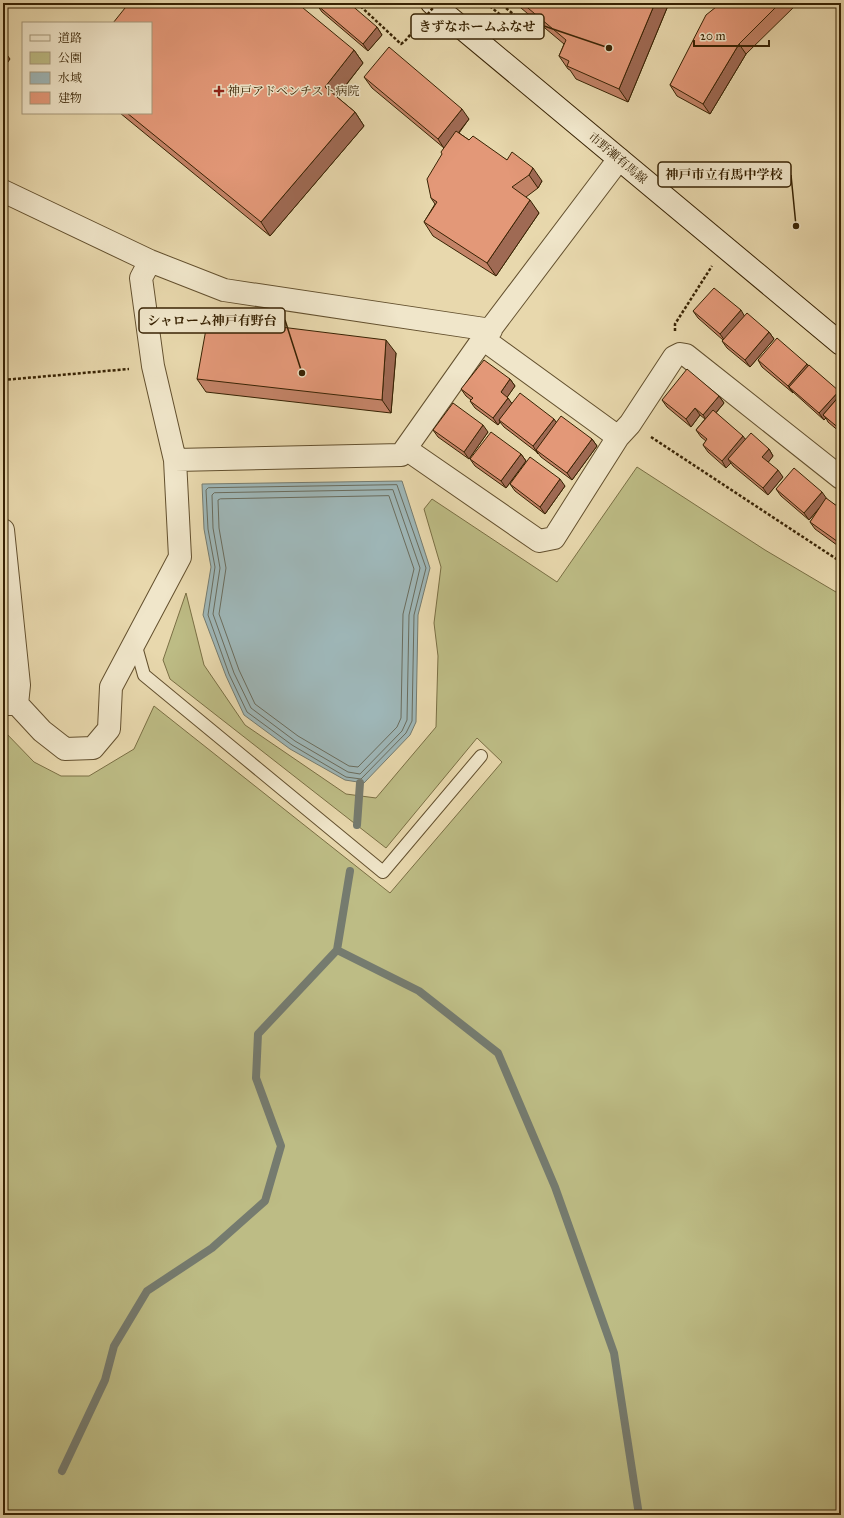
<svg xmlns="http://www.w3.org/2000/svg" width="844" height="1518" font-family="'IM FELL Great Primer','Noto Serif JP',serif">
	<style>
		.green { fill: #bdbc85; stroke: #7a6f44 }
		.water { fill: #9eb6b7; stroke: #757b6f }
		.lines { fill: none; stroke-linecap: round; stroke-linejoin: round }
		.shore { stroke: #6a6c5d; stroke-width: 1 }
		.stream { stroke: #757b6f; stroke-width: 8 }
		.lane-casing { stroke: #63502e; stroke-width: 14 }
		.street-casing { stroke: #63502e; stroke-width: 24 }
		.secondary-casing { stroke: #372203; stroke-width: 24 }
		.path { stroke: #372203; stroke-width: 2.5; stroke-dasharray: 3 2; stroke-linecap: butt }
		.lane { stroke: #f0e6ca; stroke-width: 12 }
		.street { stroke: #f0e6ca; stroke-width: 22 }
		.secondary { stroke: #f0e6ca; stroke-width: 22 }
		.path-bridge { stroke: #372203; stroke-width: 2.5; stroke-dasharray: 3 2; stroke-linecap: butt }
		.wall { fill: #c38367; stroke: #372203 }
		.shaded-wall { fill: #9f6a54; stroke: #372203 }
		.building { fill: #e39878; stroke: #372203 }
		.poi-dot { fill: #8f2418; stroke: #f0e6ca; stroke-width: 1.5 }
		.labels { text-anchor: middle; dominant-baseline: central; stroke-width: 3; stroke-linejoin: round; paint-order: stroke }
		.poi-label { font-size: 12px; fill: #372203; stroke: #f0e6ca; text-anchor: start }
		.street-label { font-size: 12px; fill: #372203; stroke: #f0e6ca }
		.leader { fill: none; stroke: #372203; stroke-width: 1.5 }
		.callout-dot { fill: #372203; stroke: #f0e6ca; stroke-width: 1.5 }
		.callout { fill: #f0e6ca; stroke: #372203; stroke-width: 1.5 }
		.callout-label { font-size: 13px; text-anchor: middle; font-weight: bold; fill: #372203 }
	</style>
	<rect width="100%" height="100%" fill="#e8d8ad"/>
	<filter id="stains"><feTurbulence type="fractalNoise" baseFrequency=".005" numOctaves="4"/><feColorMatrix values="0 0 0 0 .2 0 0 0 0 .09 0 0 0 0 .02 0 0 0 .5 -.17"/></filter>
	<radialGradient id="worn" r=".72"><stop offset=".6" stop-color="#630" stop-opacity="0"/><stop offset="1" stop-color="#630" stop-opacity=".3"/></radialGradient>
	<path class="green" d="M637 467 765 550 841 595V1515H3V730L34 762 61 776H89L134 749 154 706 390 893 502 762 477 738 386 848 170 679 163 660 186 593 204 665 245 725 346 794 376 798 436 727 438 656 434 623 441 567 424 509 432 499 557 582Z"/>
	<path class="water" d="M402 481 430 568 418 615 416 722 410 735 364 783 345 780 290 749 244 715 226 676 203 615 211 567 204 529 202 484Z"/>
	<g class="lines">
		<path class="shore" d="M397 485 426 568 414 615 412 721 406 733 361 779 346 777 292 745 247 712 229 674 208 615 215 567 208 529 206 490 208 488Z
			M393 490 420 568 409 615 407 720 402 731 360 774 348 772 295 741 251 708 234 673 213 614 220 568 213 528 212 495 214 493Z
			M389 496 414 569 403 614 401 718 397 727 358 767 349 766 298 736 255 704 239 670 219 614 226 568 219 528 218 500 220 499Z"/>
		<path class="stream" d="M357 825 360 783
			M337 950 419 991 498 1053 555 1187 614 1353 639 1515
			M62 1471 105 1380 114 1346 147 1291 212 1248 265 1201 281 1146 256 1078 258 1034 337 950 350 871"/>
		<defs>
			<path id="lane" d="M135 643 144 675 383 872 481 756"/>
			<path id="street" d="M3 191 150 261 224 290 491 330
				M483 339 618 437
				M406 449 539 541 554 538 618 437 630 424 674 357 680 354 686 355 841 478
				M175 460 401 455 483 339 619 159
				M3 530 19 685 17 704
				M3 704H17L42 731 65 749 93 748 109 729 111 687 180 557 175 460 153 366 141 278 150 261"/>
			<path id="secondary" d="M432 3 841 344"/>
		</defs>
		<use href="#lane" class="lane-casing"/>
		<use href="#street" class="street-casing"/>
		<use href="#secondary" class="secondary-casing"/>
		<path class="path" d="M357 3 401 44 405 41
			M486 3 526 36 531 29 500 3
			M675 331V324L712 266
			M3 380 129 369
			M651 437 841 562"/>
		<use href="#lane" class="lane"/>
		<use href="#street" class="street"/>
		<use href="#secondary" class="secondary"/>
		<path class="path-bridge" d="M405 41 437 3"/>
	</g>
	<path class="wall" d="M515 3H668L667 8 628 102 576 79 570 70 568 69 559 56 564 44Z
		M712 3H798L746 54 710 114 677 96 670 85 716 7Z
		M317 5 377 27 382 35 368 51 322 12Z
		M354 50 363 63 337 97 355 112 364 126 270 236 120 113H151Z
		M364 77 469 119 459 133 469 140 507 160 542 181 538 188 526 197 539 213 496 276 433 236 424 222 435 204 431 198 444 148 372 88Z
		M693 311 744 316 769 332 774 339 750 367 727 348 722 341 723 340 698 318Z
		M396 353 391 413 206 392 197 379Z
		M758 360 807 364 841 394V433L828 422 826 418 824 420 793 392V393L762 367Z
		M510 379 515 386 507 397 512 404 556 422 592 439 597 446 572 480 541 457 538 453 504 427 500 422 498 425 475 408 470 401 471 400 466 396 461 389Z
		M719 396 724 403 716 413 745 439 769 449 773 456 768 462 783 477 768 495 733 466 731 463 726 468 708 452 703 445 706 441 701 437 696 430 705 419 700 415 691 427 667 407 662 400Z
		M433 430 488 432 469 459 438 437Z
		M521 454 526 461 506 488 475 466 470 459Z
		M510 484 565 486 545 514 515 491Z
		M776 489 826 499 841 509V548L815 529 810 522 822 505 809 520 781 496Z"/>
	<path class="shaded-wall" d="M655 3H668L667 8 628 102 619 89Z
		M377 27 382 35 368 51 363 44Z
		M739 44 746 54 710 114 703 104Z
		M354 50 363 63 334 100 325 87Z
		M5 52 10 59 3 69V55Z
		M462 109 469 119 445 150 438 139Z
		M355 112 364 126 270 236 261 222Z
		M533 168 542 181 538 188 529 175Z
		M530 200 539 213 496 276 487 263Z
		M741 310 745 317 725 341 720 334Z
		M769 332 774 339 750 367 745 360Z
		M386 340 396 353 391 413 382 400Z
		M807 364 812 371 789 387 793 392V393L788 386Z
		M510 379 515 386 506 399 501 392Z
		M839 391 841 394 823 415 826 418 824 420 819 413Z
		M719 396 724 403 708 422 703 415Z
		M508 398 513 405 499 420 500 422 498 425 493 418Z
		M695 408 700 415 691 427 686 419Z
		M554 419 559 426 536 450 538 454 533 446Z
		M483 425 488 432 469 459 464 452Z
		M743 436 748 443 728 459 731 463 726 468 722 461Z
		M592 439 597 446 572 480 567 473Z
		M769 449 773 456 767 464 762 457Z
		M521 454 526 461 506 488 501 481Z
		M778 470 783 477 768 495 763 488Z
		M560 479 565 486 545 514 540 507Z
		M822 492 827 499 809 520 804 513Z"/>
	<path class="building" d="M129 3H297L354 50 325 87 355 112 261 222 127 113H151V23H113Z
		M319 3H349L377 27 363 44 317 5Z
		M522 3H655L619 89 567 66 569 61 559 56 566 40Z
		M713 3H780L739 44 703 104 670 85 706 15 716 7Z
		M389 47 462 109 438 139 364 77Z
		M456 131 469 140 473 136 507 160 512 152 533 168 529 175 512 187 530 200 487 263 424 222 437 202 431 198 427 179 442 154 441 152Z
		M714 288 741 310 720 334 693 311Z
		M747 313 769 332 745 360 722 341Z
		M208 318 386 340 382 400 197 379Z
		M777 338 807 364 788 386 758 360Z
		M484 360 510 379 501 392 508 398 493 418 470 401 473 398 461 389Z
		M809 365 839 391 819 413 789 387Z
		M687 369 719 396 703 415 695 408 686 419 662 400Z
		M520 393 554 419 533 446 499 420Z
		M841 394V430L823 415Z
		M453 403 483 425 464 452 433 430Z
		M713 410 743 436 722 461 703 445 707 439 696 430Z
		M561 416 592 439 567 473 536 450Z
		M491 432 521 454 501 481 470 459Z
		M751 433 769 449 762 457 778 470 763 488 728 459Z
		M530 457 560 479 540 507 510 484Z
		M794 468 822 492 804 513 776 489Z
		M826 498 841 509V544L810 522Z"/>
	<path class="poi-dot" d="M217 85h4v4h4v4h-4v4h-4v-4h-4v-4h4z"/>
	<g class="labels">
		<g class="poi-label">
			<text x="228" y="91">神戸アドベンチスト病院</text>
		</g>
		<g class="street-label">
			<text transform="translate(618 158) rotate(40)">市野瀬有馬線</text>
		</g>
	</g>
	<path class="leader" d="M609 48L544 26M796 226L791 175M302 373L285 320"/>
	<g class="callout-dot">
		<circle cx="609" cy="48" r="4"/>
		<circle cx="796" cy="226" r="4"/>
		<circle cx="302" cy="373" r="4"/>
	</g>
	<g class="callout">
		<rect x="411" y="14" width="133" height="25" rx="4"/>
		<rect x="658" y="162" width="133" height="25" rx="4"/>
		<rect x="139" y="308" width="146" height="25" rx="4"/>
	</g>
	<g class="callout-label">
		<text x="477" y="31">きずなホームふなせ</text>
		<text x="724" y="179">神戸市立有馬中学校</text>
		<text x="212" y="325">シャローム神戸有野台</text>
	</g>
	<rect width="844" height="1518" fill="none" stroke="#e8d8ad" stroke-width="16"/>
	<rect x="4" y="4" width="836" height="1510" fill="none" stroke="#372203" stroke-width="2"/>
	<rect x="8" y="8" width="828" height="1502" fill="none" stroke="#372203"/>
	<rect x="22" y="22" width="130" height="92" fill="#f0e6ca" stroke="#a6987a"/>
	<rect x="30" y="35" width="20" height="6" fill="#f0e6ca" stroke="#a6987a"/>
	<text x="58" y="42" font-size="12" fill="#372203">道路</text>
	<rect x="30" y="52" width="20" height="12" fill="#bdbc85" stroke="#a6987a"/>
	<text x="58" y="62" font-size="12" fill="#372203">公園</text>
	<rect x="30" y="72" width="20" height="12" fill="#9eb6b7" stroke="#a6987a"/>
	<text x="58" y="82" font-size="12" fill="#372203">水域</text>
	<rect x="30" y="92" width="20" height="12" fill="#e39878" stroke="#a6987a"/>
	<text x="58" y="102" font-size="12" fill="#372203">建物</text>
	<path d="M694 40v6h75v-6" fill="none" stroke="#372203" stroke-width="2"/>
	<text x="700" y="40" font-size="12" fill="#372203" stroke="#f0e6ca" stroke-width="3" paint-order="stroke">20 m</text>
	<rect width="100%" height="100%" filter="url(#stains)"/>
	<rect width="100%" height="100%" fill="url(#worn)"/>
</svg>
